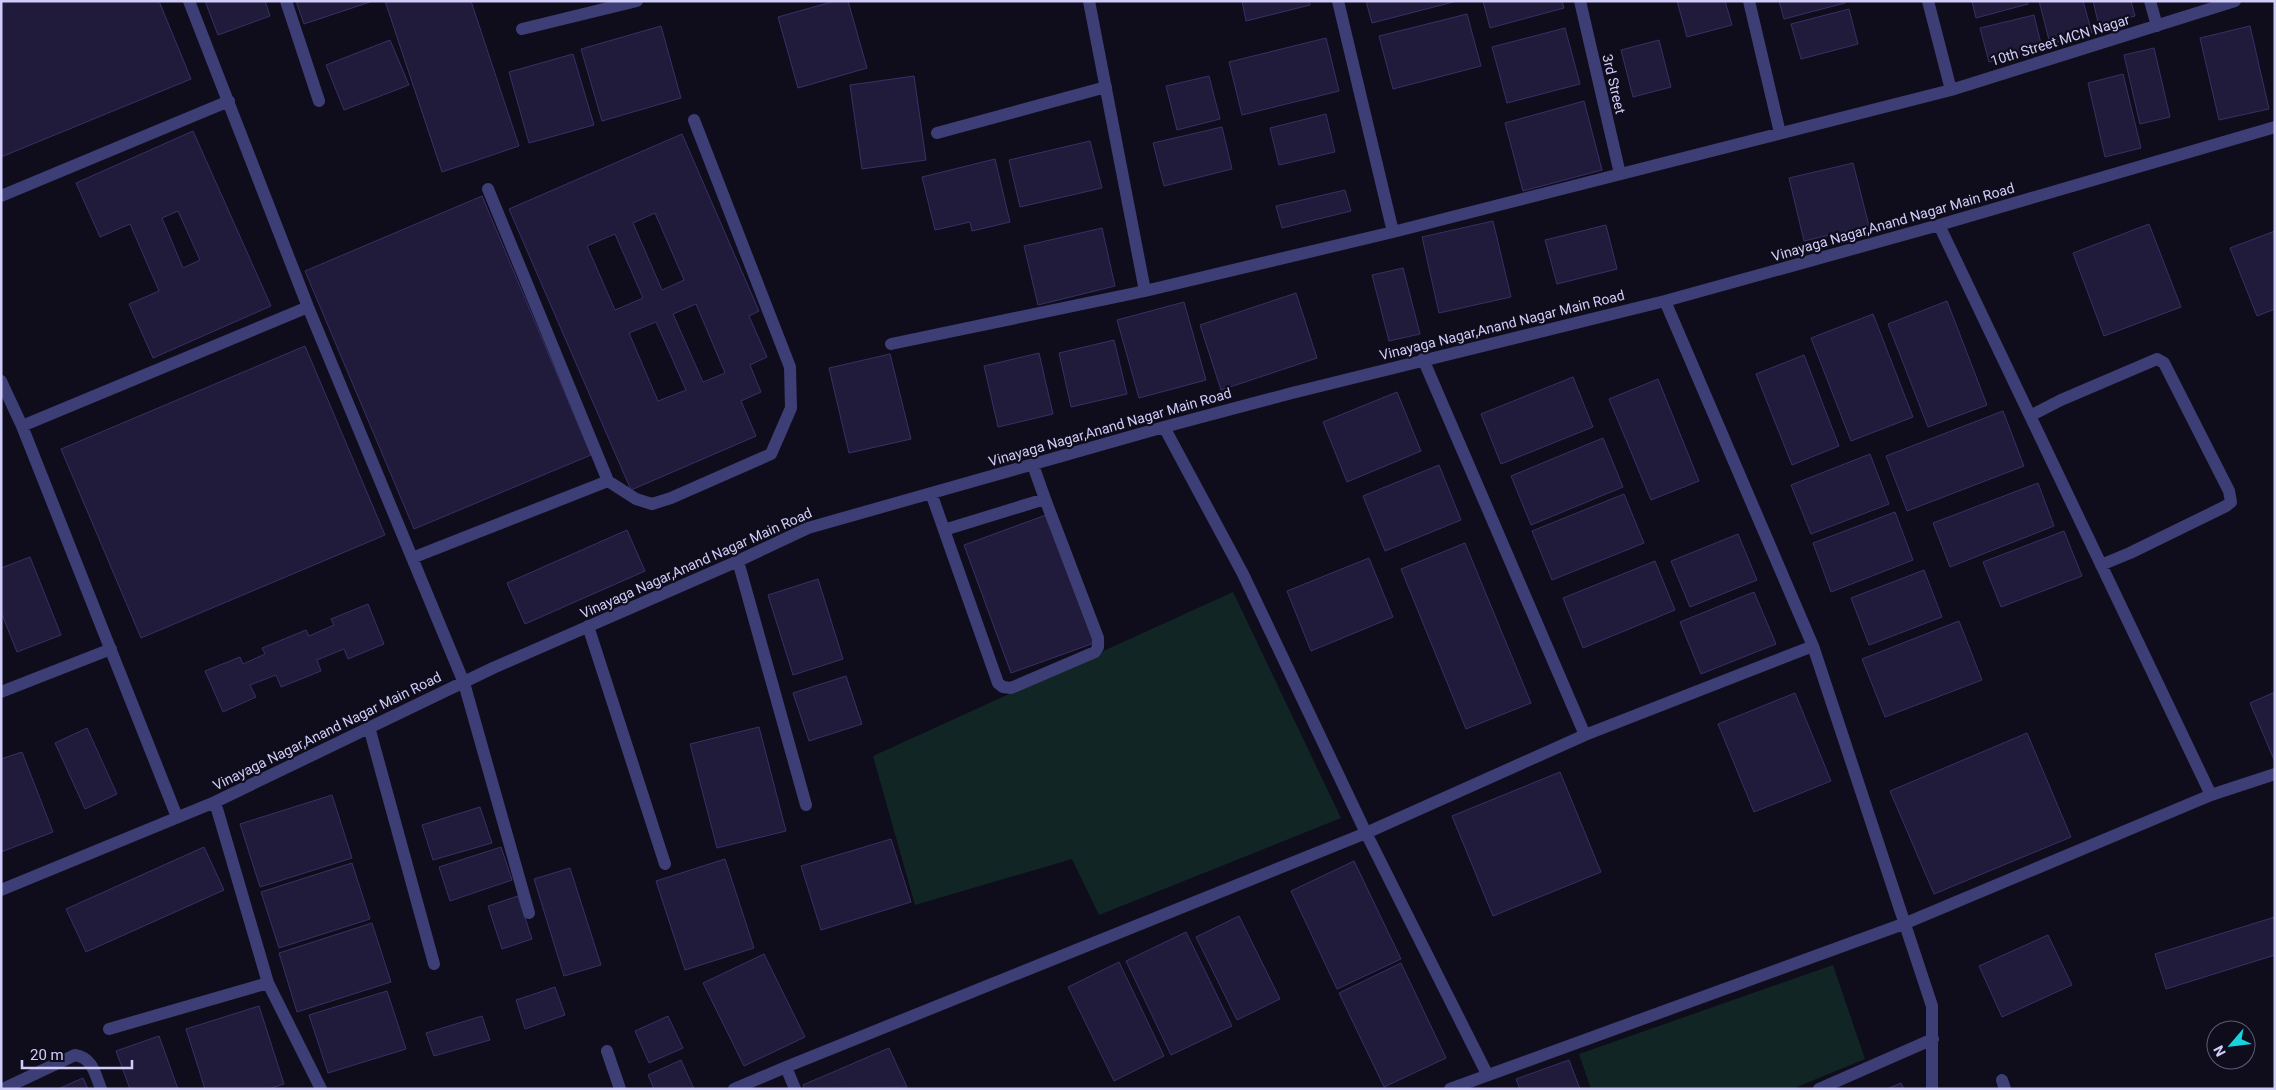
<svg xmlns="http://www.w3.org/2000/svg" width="2276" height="1090" font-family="Roboto,sans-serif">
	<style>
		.green { fill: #112524 }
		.building { fill: #201b3b; stroke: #383065; fill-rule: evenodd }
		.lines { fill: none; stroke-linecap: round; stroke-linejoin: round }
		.minor { stroke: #3d3e76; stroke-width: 12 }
		.labels { text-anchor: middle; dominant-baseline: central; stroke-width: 4.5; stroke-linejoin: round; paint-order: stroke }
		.street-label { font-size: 14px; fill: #d0cdfa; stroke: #0f0d1c }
	</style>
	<rect width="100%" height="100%" fill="#0f0d1c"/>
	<path class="green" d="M1233 592 1341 818 1099 915 1072 859 915 905 873 756Z
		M1833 965 1865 1059 1792 1089H1591L1579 1054Z"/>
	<path class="building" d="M1 1H159L191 79 1 157Z
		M205 1H265L270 16 218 35Z
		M296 1H373L304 24Z
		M385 1H471L519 146 442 172Z
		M835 1H848L867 68 798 88 778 17Z
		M1242 1H1309L1310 5 1246 21Z
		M1366 1H1457L1372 23Z
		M1483 1H1562L1564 8 1490 28Z
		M1677 1H1725L1732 25 1687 37Z
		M1779 1H1844L1845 3 1784 19Z
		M1972 1H2027L2028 4 1976 18Z
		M2039 1H2083L2092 33 2050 44Z
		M2093 1H2131L2135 16 2099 26Z
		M1849 9 1858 44 1801 59 1791 24Z
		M1467 14 1481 66 1393 89 1379 36Z
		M2034 15 2042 48 1989 62 1980 28Z
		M661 26 681 98 602 121 581 49Z
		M2250 26 2269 109 2219 120 2200 38Z
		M1565 28 1580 84 1507 103 1492 47Z
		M1326 38 1339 91 1242 115 1229 62Z
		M390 40 409 85 344 110 326 65Z
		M1659 40 1671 87 1633 97 1621 50Z
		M2154 48 2170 117 2140 124 2124 55Z
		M573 54 594 125 529 143 509 72Z
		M2123 74 2141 148 2105 157 2088 83Z
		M914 76 926 160 862 169 850 85Z
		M1209 76 1220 119 1177 130 1166 86Z
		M1584 101 1602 170 1523 191 1505 123Z
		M1326 114 1335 152 1279 165 1270 128Z
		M1222 127 1232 169 1164 186 1153 143Z
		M193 131 271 306 153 358 129 304 159 291 130 224 100 237 76 183ZM178 211 200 260 183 268 162 218Z
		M682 134 759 311 749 316 767 357 750 365 761 392 741 401 756 436 631 490 509 209ZM655 213 684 280 662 290 633 223ZM615 234 643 298 615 310 587 246ZM696 304 725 373 703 382 673 314ZM656 322 686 390 658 401 629 333Z
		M1090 141 1102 188 1020 207 1009 160Z
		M995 159 1010 222 972 231 970 222 935 230 922 177Z
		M1853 163 1869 226 1804 241 1789 178Z
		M1345 190 1351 211 1282 228 1276 206Z
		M482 196 591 455 414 529 305 271Z
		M1493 221 1511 297 1439 313 1422 237Z
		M2149 224 2181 307 2104 336 2073 253Z
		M1606 225 1617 269 1557 284 1545 240Z
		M1102 228 1115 286 1038 305 1024 246Z
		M2275 231V309L2257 316 2230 248Z
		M1403 268 1420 334 1389 341 1372 275Z
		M1296 293 1317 358 1221 390 1200 325Z
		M1947 301 1987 405 1928 427 1888 324Z
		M1184 302 1206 380 1139 398 1117 320Z
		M1873 314 1913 417 1851 441 1811 338Z
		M1114 340 1127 394 1071 407 1059 353Z
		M305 346 385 535 141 638 61 449Z
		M1039 353 1053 414 998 427 984 366Z
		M890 354 911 439 849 453 829 368Z
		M1804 355 1839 446 1792 465 1756 374Z
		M1573 377 1593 427 1501 464 1481 414Z
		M1658 379 1699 481 1651 500 1609 399Z
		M1397 392 1421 451 1347 482 1323 422Z
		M2003 411 2024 466 1907 511 1886 456Z
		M1603 438 1623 487 1531 525 1511 476Z
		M1870 454 1889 504 1811 534 1791 485Z
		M1439 465 1461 520 1385 551 1363 496Z
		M2038 483 2054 526 1950 567 1933 523Z
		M1624 494 1644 543 1552 580 1532 531Z
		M1895 512 1913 560 1831 592 1813 543Z
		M1046 515 1094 643 1011 673 964 545Z
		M627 530 645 571 525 624 507 583Z
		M2064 531 2082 576 2001 607 1983 562Z
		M1738 534 1757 580 1690 607 1671 561Z
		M1465 543 1531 703 1466 729 1401 569Z
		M30 557 61 635 17 652 1 612V568Z
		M1369 558 1393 617 1311 651 1287 591Z
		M1655 561 1675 610 1583 648 1563 598Z
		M1924 570 1942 617 1869 645 1851 598Z
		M818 579 843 659 793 675 768 595Z
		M1754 592 1776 644 1701 674 1680 622Z
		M368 604 384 644 348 659 344 649 317 660 321 671 281 687 276 675 250 685 256 697 223 712 205 671 240 657 243 664 265 654 262 648 306 630 309 636 334 625 331 619Z
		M1959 621 1982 680 1885 717 1862 659Z
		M846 676 862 724 809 741 793 693Z
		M2275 692V762L2250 703Z
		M1795 693 1831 781 1754 812 1718 724Z
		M759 727 786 831 717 848 690 744Z
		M87 728 117 794 85 809 55 743Z
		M2027 733 2071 837 1934 894 1890 791Z
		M22 752 53 832 1 852V759Z
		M1560 772 1601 872 1493 916 1452 816Z
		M332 795 352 858 260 887 240 824Z
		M480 807 492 843 433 860 422 825Z
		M891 839 911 902 821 930 801 866Z
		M204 847 224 890 86 952 66 909Z
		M501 847 512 880 450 901 439 867Z
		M725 859 754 948 685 970 656 881Z
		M1354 861 1401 959 1337 989 1291 891Z
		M352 863 370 919 279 948 261 892Z
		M570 868 601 965 564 976 534 879Z
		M518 896 532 939 502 949 488 906Z
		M1239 916 1280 999 1237 1020 1196 937Z
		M2275 917V955L2166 989 2155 954Z
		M372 923 391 982 297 1012 279 953Z
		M1186 932 1232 1026 1171 1055 1126 961Z
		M2048 935 2072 985 2002 1017 1979 966Z
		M764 954 805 1037 744 1066 703 983Z
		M1119 962 1164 1056 1114 1081 1068 987Z
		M1401 963 1446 1058 1384 1087 1339 993Z
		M555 987 565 1015 525 1029 516 1000Z
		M387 991 406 1049 328 1073 309 1015Z
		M259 1006 284 1084 268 1089H205L186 1029Z
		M482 1016 490 1040 434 1056 426 1033Z
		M668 1016 683 1048 649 1063 635 1031Z
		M159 1036 178 1089H130L116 1051Z
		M889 1048 907 1087 804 1089 803 1085Z
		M681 1060 694 1089H654L648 1075Z
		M1569 1060 1580 1089H1520L1516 1079Z
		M83 1078 88 1089H58Z
		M1901 1083 1904 1089H1887Z"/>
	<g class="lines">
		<path class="minor" d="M189 1 308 307 464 683 529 913
			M286 1 319 101
			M1338 1 1393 232 1951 90 2235 1
			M1580 1 1620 174
			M1749 1 1780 133
			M1928 1 1951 90
			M2150 1 2157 26
			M522 29 637 1
			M937 133 1106 87
			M488 189 608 481
			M1 196 229 101
			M1939 225 2211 795
			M1145 291 1393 232
			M1665 301 1813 646 1932 1006V1089
			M891 344 1145 291 1089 1
			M1 381 22 426 177 817
			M2030 416 2061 400 2157 359 2164 363 2229 491 2231 502 2226 506 2130 553 2101 565
			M22 426 308 307
			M1164 427 1243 574 1366 833 1487 1074
			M931 493 998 683 1003 687 1011 688 1095 652 1098 647V638L1045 499
			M944 530 1045 499 1033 465
			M412 558 608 481 636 499 652 504 671 498 771 454 791 408 790 367 694 120
			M738 561 806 805
			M588 626 665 864
			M1 692 111 649
			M369 727 434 964
			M1585 735 1813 646
			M215 802 268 983 321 1089
			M1 890 215 802 493 668 738 561 808 528 1164 427 1292 393 1665 301 1939 225 2275 127
			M109 1029 268 983
			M607 1051 620 1089
			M2002 1080 2005 1089
			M3 1089 75 1055C93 1058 95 1074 101 1089
			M734 1089 786 1067
			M795 1089 786 1067 1366 833 1585 735 1423 359
			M1450 1089 1906 923 2211 795 2275 774
			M1819 1089 1933 1039"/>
	</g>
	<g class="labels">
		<g class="street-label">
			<text transform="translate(2060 40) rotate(-17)">10th Street MCN Nagar</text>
			<text transform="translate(1614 84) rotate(77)">3rd Street</text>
			<text transform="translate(1893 222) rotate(-16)">Vinayaga Nagar,Anand Nagar Main Road</text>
			<text transform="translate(1502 325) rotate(-14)">Vinayaga Nagar,Anand Nagar Main Road</text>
			<text transform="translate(1110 427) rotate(-16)">Vinayaga Nagar,Anand Nagar Main Road</text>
			<text transform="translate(696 563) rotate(-24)">Vinayaga Nagar,Anand Nagar Main Road</text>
			<text transform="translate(327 731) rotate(-26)">Vinayaga Nagar,Anand Nagar Main Road</text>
		</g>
	</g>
	<rect width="2276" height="1090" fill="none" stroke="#d0cdfa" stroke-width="5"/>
	<g transform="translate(2231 1045) rotate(242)"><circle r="24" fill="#0f0d1c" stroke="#5c5a75"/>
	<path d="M0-4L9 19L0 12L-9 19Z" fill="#16d3dd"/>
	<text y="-8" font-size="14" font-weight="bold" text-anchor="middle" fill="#d0cdfa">N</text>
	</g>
	<path d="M22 1060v8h110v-8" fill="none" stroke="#d0cdfa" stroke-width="2.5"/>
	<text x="30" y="1060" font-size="15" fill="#d0cdfa" stroke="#0f0d1c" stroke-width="4" paint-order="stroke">20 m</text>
</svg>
